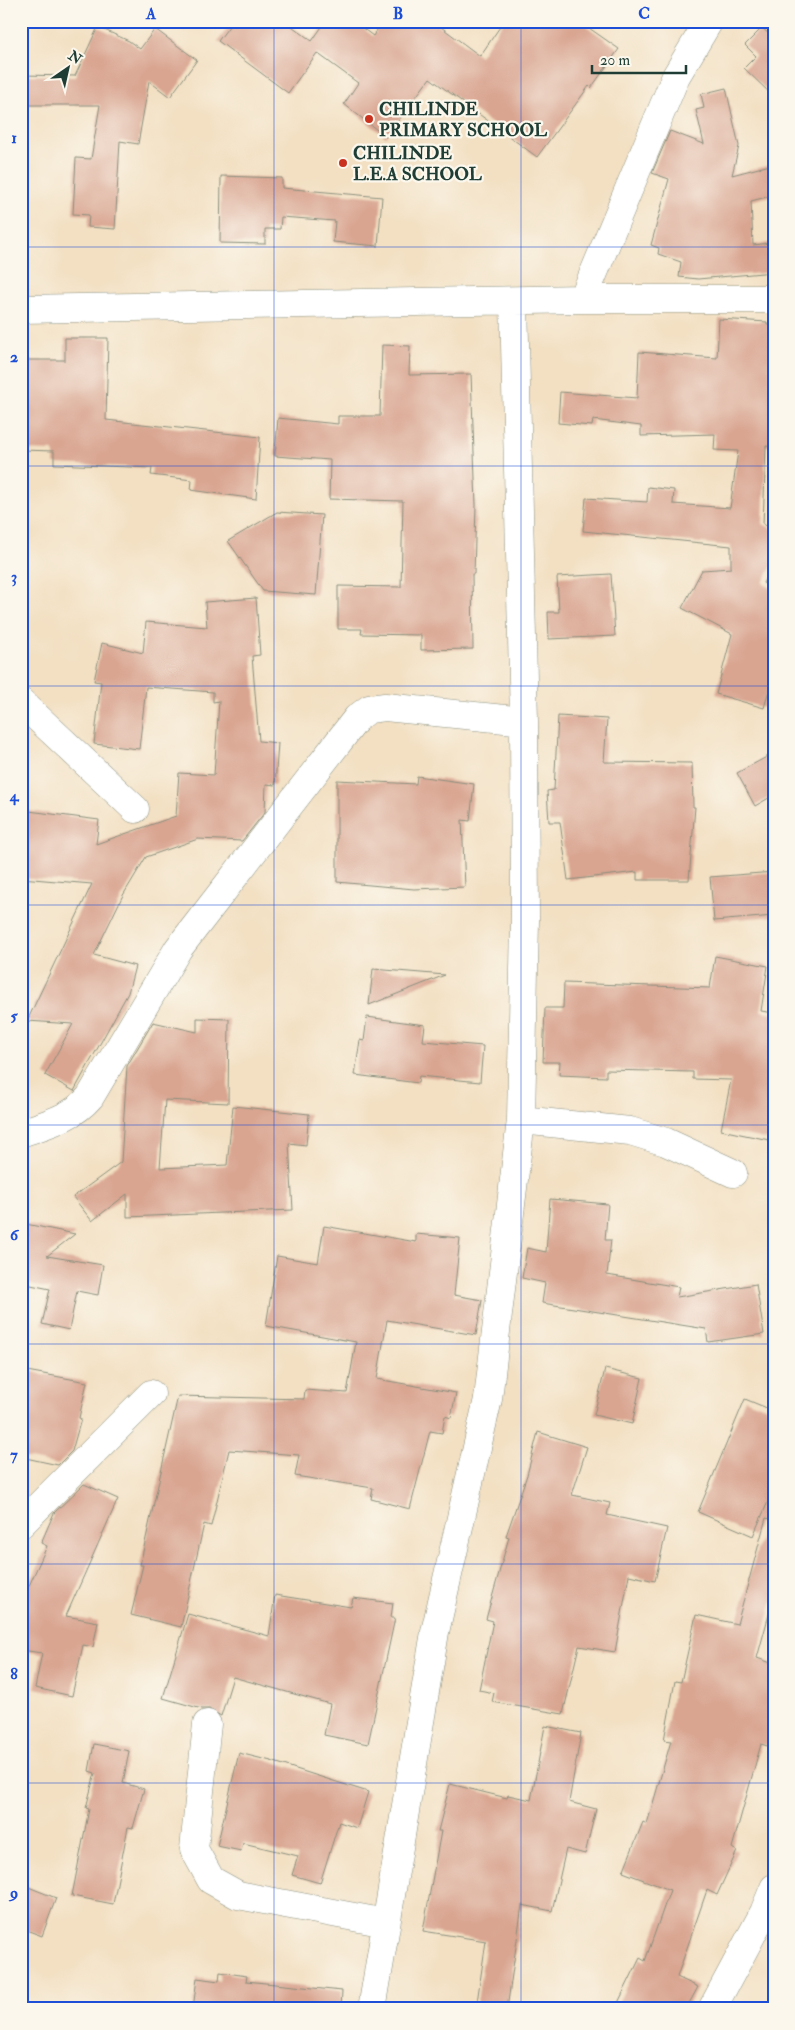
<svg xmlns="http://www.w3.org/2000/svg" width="795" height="2030" font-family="'IM FELL Double Pica',serif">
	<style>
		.building { fill: #d9a591 }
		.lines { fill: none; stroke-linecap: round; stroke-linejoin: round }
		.minor-casing { stroke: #898e7c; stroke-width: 29 }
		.minor { stroke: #fff; stroke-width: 28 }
		.grid { fill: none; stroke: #1d4ed8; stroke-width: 1; stroke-opacity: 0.55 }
		.poi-dot { fill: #c8321e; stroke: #fbf7ec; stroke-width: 2 }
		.labels { text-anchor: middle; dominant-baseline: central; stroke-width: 4.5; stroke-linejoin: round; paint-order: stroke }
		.poi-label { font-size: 18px; font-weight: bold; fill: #1f3d34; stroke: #fbf7ec; text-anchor: start }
		.neatline { fill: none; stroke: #1d4ed8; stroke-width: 2 }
		.grid-label { font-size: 16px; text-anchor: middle; font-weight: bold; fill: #1d4ed8 }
	</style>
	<rect width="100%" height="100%" fill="#fbf7ec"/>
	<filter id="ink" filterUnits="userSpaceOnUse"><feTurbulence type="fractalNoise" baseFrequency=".02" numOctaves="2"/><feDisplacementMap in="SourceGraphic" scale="10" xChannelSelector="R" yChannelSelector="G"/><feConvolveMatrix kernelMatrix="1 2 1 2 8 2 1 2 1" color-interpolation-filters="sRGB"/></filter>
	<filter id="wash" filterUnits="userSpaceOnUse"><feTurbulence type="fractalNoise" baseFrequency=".0096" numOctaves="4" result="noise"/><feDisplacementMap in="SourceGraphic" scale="20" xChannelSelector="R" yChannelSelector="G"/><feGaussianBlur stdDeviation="1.12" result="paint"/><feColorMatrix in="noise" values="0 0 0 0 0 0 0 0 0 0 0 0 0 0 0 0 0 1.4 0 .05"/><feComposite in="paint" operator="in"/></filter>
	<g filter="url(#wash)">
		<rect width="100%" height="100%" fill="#f3e0c3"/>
		<g id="blocks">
			<path class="building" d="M233 21H285L312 41 326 21H353L373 36 383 21H433L480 56 504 21H579L619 49 591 88 589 86 537 157 430 78 386 137 344 104 358 83 317 53 288 93 218 41Z
				M98 27 129 41 140 49 155 29 197 60 170 97 149 81 138 144 120 141 115 229 88 227 89 215 73 214 76 158 91 159 100 105H21V75L75 76Z
				M762 28 774 38V97L744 68 756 56 745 45Z
				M726 88 739 146 732 175 774 164V195L751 201 753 245 770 243 773 272 698 279 679 277 681 262 658 254 659 248 651 245 669 179 652 173 670 131 704 144 696 110 704 108 701 94Z
				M221 176 282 178V188L382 197 378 246 333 242 335 221 281 217 280 229H265V244L220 243Z
				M719 319 767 322V324L774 325V447L766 446 763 524 774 530V562L763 583 774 591V672L764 708 716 694 732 634 682 608 702 570 731 568V546L583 531 586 498 647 502 648 487 674 490 673 504 730 508 738 451 714 450 715 434 641 436V426L593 420 592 426 558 423 560 392 637 398 639 352 717 358Z
				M65 338H108L106 420 260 437 256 499 191 490 192 480 151 475 152 468 54 464V451L21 450V360H65Z
				M382 345 410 346 409 375 471 374 476 505 474 574H472L473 649 421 650V635L361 634 362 629H338V586L401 587 403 501 329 499 330 460 275 456 278 418 338 424V416H380Z
				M277 512 322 515 316 595 263 591 228 541Z
				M611 574 615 636 549 639 548 612H559L557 577Z
				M256 598 260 655 252 656 259 741 278 743 275 785 266 784 265 812 242 841 198 839 146 857 122 897 94 955 135 966 128 993 74 1091 45 1075 73 1024 27 1021 92 884 21 878V810L99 820 96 844 176 816 179 773 214 775 219 701 213 702V692L146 687 139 749 94 744 101 682 94 681 102 643 143 653 146 622 207 627 205 602Z
				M558 716 607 719 604 762 692 763 693 807H695L689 880H637V872L568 880 560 822H549L547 791 554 790Z
				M774 753V795L755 806 737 773Z
				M417 776 474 784 470 821 462 820 465 887 414 889 337 882V780L416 784Z
				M774 872V916L714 921 710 877Z
				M715 956 768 966 761 1011 774 1013V1141L721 1130 731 1080 693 1079V1072L606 1070V1077L559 1075 560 1062H543L545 1008H563L564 983 710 988Z
				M373 969 445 975 369 1005Z
				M367 1017 425 1025 423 1041 483 1046 480 1082 419 1076 418 1083 355 1075 360 1040 364 1041Z
				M197 1018 229 1019 228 1103 165 1100 160 1168 227 1165 233 1106 309 1114 306 1145 289 1143 293 1210 127 1217V1194L92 1221 73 1197 121 1162 127 1066 153 1022 197 1032Z
				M550 1199 608 1204 605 1240H611L607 1275 679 1287 677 1297 756 1284 764 1334 708 1342 706 1329 542 1303 545 1283 522 1278 527 1248 546 1252Z
				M21 1223 75 1234 47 1256 103 1265 98 1295 77 1291 69 1330 42 1324 50 1289 21 1283Z
				M324 1226 416 1242V1234L460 1238 454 1295 482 1300 476 1335 387 1320 377 1379 456 1393 451 1418 445 1416 442 1433 430 1431 410 1509 371 1499 373 1488 295 1476 299 1455 229 1450 211 1526 204 1524 181 1627 131 1615 143 1565H140L178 1396 304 1399 305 1390 347 1393 356 1342 266 1326 277 1256 318 1263Z
				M605 1369 642 1378 632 1424 594 1415Z
				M27 1371 87 1382 79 1418 81 1419 72 1451 58 1465 21 1457V1435L26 1411 21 1410Z
				M745 1399 774 1411V1488L753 1536 698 1512Z
				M538 1432 587 1447 572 1495 610 1503 607 1515 667 1528 655 1581 629 1575 615 1652 579 1646 563 1714 492 1702 494 1693 479 1690 493 1621 486 1619 509 1537 506 1536 527 1475Z
				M84 1484 118 1499 66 1616 98 1622 93 1647 83 1645 72 1696 35 1688 42 1653 21 1650V1633L28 1588 47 1546 41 1543 54 1513Z
				M766 1518 774 1520V1596L757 1658 774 1664V1748L761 1744 732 1848 737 1851 717 1895 707 1890 677 1977 698 1987 686 2009H615L640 1958 645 1961 670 1890 623 1872 643 1822 647 1824 671 1741 664 1740 675 1681 681 1682 696 1615 737 1624Z
				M275 1595 351 1607 353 1598 393 1603 391 1618H395L368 1744 324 1735 330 1704 233 1677 221 1716 209 1709H202L163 1698 188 1614 269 1636Z
				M545 1726 581 1733 569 1802 596 1809 585 1854 566 1849 552 1911 522 1905 507 2009H476L486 1941 423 1931 441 1831H438L450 1784 507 1798 508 1795 531 1800Z
				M94 1744 129 1751 123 1783 144 1789 133 1828 128 1827 113 1904 72 1896 89 1809 86 1808 95 1773 89 1771Z
				M239 1753 271 1761 368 1792 357 1828 339 1822 320 1883 292 1875 298 1856 243 1843 241 1851 217 1846Z
				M21 1884 56 1898 42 1936 21 1928Z
				M220 1972 247 1976 246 1981 342 1991 341 2009H193L197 1978 219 1981Z"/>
		</g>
	</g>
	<g filter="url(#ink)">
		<use href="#blocks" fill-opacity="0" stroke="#898e7c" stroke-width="1"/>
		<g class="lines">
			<defs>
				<path id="minor" d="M583 299 676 76 709 21
					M21 309 583 299H774
					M21 702 135 809
					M521 1120 630 1131 666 1142 733 1173
					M21 1133C47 1124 72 1118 90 1097L178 949 357 718 369 709 385 707 524 721
					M21 1524 151 1394
					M207 1724 194 1849 211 1880 238 1895 386 1923
					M372 2009 435 1632 488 1399 521 1120 525 920 524 721 514 301
					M712 2009 764 1912 774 1888"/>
			</defs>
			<use href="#minor" class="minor-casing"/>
			<use href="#minor" class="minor"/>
		</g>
	</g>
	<path class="grid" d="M274 21V2009M521 21V2009M21 247H774M21 466H774M21 686H774M21 905H774M21 1125H774M21 1344H774M21 1564H774M21 1783H774"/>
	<g class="poi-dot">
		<circle cx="369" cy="119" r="5"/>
		<circle cx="343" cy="163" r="5"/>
	</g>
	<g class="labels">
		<g class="poi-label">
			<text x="379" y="109">CHILINDE<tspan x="379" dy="21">PRIMARY SCHOOL</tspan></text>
			<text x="353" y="153">CHILINDE<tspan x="353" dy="21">L.E.A SCHOOL</tspan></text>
		</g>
	</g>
	<rect width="795" height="2030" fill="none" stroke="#fbf7ec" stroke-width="55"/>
	<g transform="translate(68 68) rotate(34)" stroke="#fbf7ec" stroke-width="4" paint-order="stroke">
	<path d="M0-4L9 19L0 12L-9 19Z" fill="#1f3d34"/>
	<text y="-8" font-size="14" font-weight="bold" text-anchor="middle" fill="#1f3d34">N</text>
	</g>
	<path d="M592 65v8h94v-8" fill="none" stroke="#1f3d34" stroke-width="2.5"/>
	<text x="600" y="65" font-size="15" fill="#1f3d34" stroke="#fbf7ec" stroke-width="4" paint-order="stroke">20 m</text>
	<rect x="28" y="28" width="740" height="1974" class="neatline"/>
	<g class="grid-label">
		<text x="151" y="19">A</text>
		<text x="398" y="19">B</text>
		<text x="644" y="19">C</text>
		<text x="14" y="143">1</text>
		<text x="14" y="362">2</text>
		<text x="14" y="582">3</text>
		<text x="14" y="801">4</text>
		<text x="14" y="1021">5</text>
		<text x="14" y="1240">6</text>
		<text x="14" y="1460">7</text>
		<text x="14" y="1679">8</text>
		<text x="14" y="1898">9</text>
	</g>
</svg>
